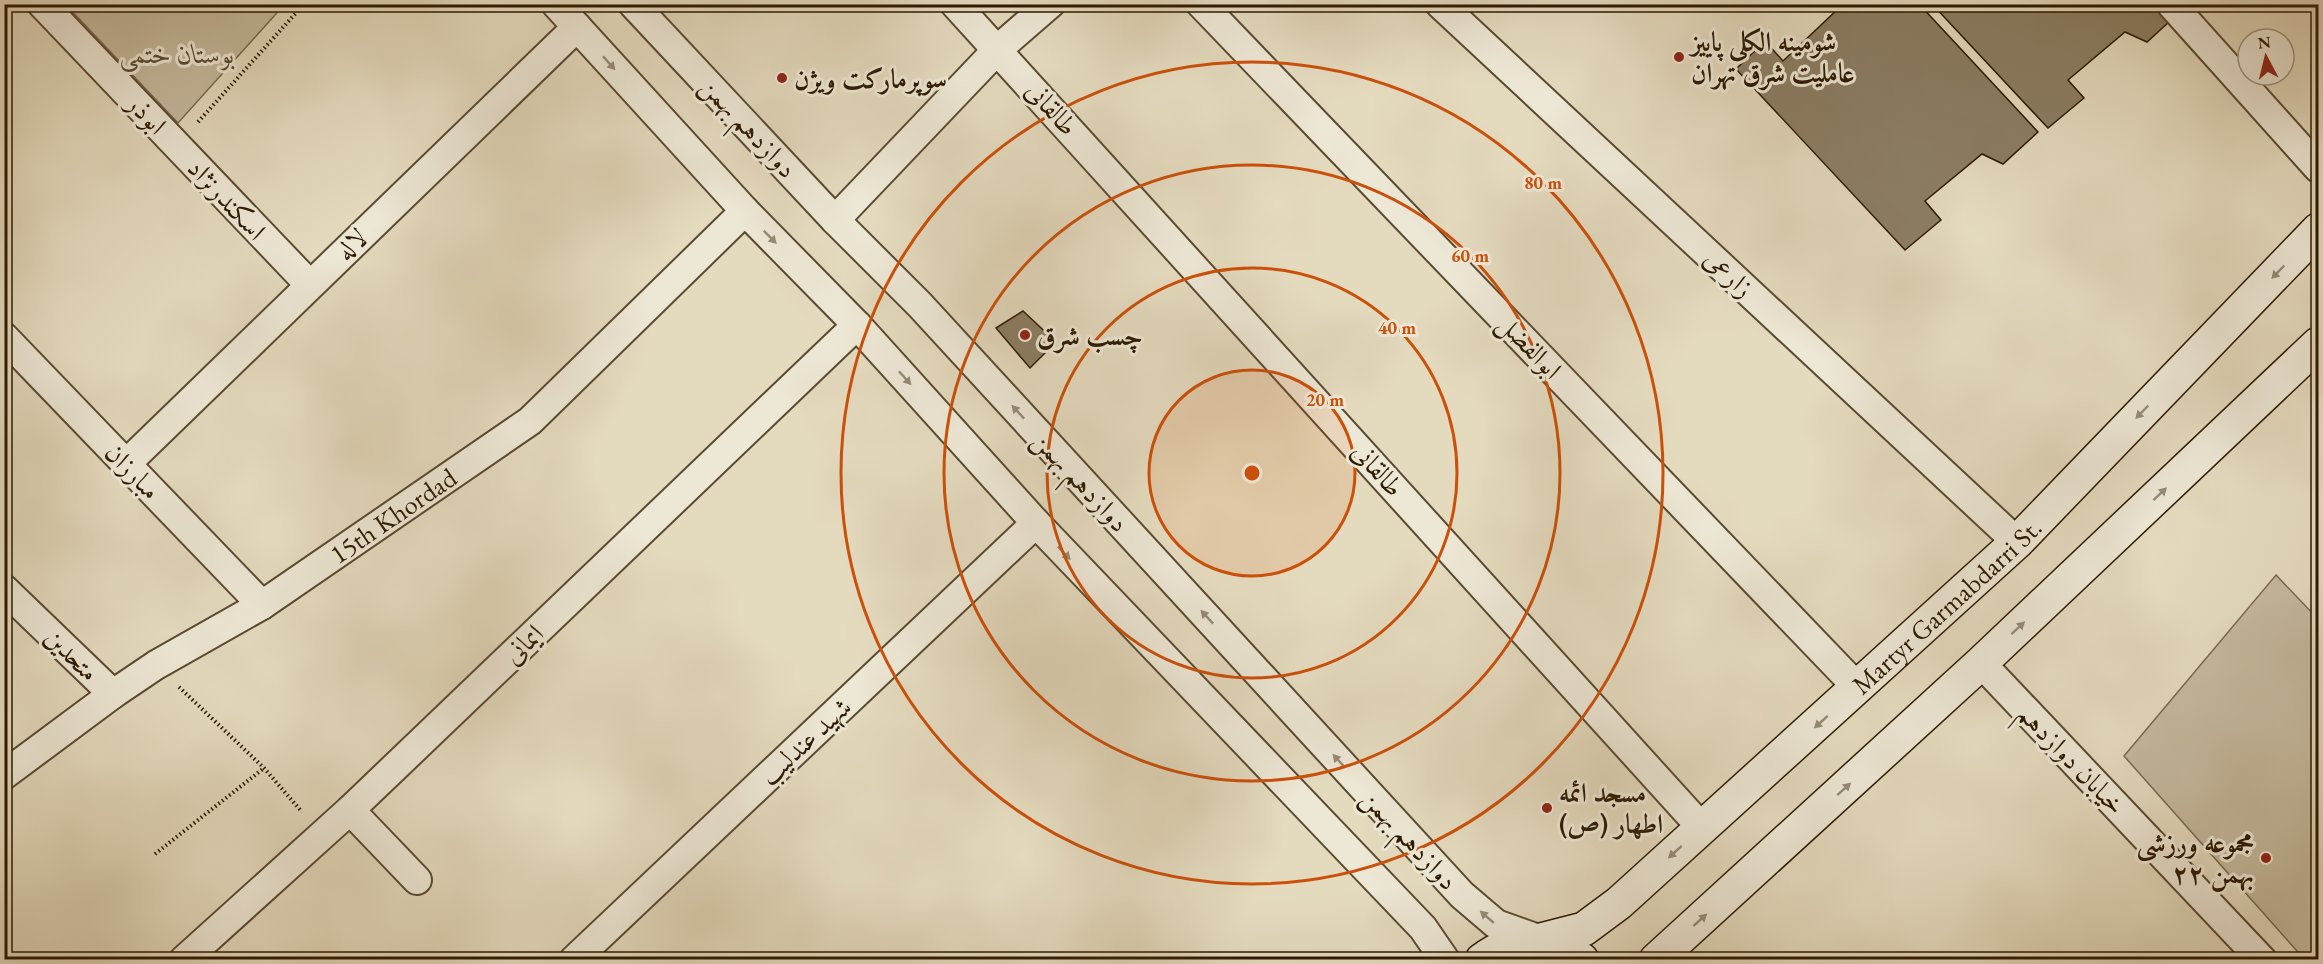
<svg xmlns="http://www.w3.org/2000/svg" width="2323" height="964" font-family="'EB Garamond',Amiri,serif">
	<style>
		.green { fill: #c5b99e; stroke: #786a50; stroke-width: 1.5 }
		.building { fill: #8c7e64; stroke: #2c1a02; stroke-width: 1.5 }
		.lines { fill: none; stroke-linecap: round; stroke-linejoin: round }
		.street-casing { stroke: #5a4a31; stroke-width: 32 }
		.secondary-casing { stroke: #2c1a02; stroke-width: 36 }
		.path { stroke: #2c1a02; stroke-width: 4; stroke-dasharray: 1.5 3; stroke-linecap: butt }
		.street { stroke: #ede7d5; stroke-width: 28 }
		.secondary { stroke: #ede7d5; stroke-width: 33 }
		.oneway { fill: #968b76 }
		.ring { fill: none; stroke: #cc500a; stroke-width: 3 }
		.poi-dot { fill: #8f2418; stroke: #ede7d5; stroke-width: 2 }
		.labels { text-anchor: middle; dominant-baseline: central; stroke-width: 6; stroke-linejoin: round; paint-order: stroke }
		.poi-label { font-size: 27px; font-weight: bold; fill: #2c1a02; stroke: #ede7d5; text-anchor: start }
		.park-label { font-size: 27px; font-style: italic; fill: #5a4a31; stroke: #ede7d5 }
		.street-label { font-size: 27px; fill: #2c1a02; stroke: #ede7d5 }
		.centre { fill: #cc500a; stroke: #ede7d5; stroke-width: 3 }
		.ring-label { font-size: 18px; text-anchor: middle; font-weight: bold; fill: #cc500a; stroke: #ede7d5; stroke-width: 6; stroke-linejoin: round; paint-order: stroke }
	</style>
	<rect width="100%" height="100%" fill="#e4dabe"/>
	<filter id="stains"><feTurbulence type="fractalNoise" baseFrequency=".00333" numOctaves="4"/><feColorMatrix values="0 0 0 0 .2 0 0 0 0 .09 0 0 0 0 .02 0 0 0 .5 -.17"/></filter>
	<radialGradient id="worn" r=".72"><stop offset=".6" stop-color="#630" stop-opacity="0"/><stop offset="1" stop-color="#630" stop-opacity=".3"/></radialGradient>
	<path class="green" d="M66 5H284L178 123Z
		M2276 575 2318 619V959H2304L2124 756Z"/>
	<path class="building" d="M1840 4H1919L2038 132 2003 164 1982 154 1925 201 1941 220 1905 250 1736 69 1765 41 1783 61 1841 6Z
		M1932 4H2176L2182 10 2147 42 2125 32 2068 80 2084 98 2048 128Z
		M1023 311 1056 342 1030 368 996 328Z"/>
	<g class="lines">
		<defs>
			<g id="street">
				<path d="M42 4 309 284"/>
				<path d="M556 4 745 211 857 325 1036 523 1423 928 1445 960"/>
				<path d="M633 4 835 220 920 305 1462 895 1496 924 1541 940"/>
				<path d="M955 4 1702 828"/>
				<path d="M1201 4 1858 688"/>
				<path d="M1440 4 2017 542"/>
				<path d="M2171 4 2318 168"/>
				<path d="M835 220 998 49 1050 4"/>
				<path d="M4 337 262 605"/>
				<path d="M126 464 577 27"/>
				<path d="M4 589 113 694"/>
				<path d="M1981 663 2262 960"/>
				<path id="s1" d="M4 775 113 694 156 665 262 605 530 421 745 211"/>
				<path d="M350 810 417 880"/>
				<path d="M184 960 350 810 857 325"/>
				<path d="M574 960 1036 523"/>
			</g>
			<g id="secondary">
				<path id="s2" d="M1541 940 1584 929 1619 903 2017 542 2318 230"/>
				<path d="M1482 960C1514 936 1549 934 1582 960"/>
				<path d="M1656 960 1981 663 2318 344"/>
			</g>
		</defs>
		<use href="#street" class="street-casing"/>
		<use href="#secondary" class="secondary-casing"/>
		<path class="path" d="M198 122 304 4
			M179 687 264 768 302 812
			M155 854 264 768"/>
		<use href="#street" class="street"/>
		<use href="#secondary" class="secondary"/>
	</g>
	<defs><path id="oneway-solid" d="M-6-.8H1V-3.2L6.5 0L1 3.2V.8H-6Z" transform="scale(1.5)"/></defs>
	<g class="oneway">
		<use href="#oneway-solid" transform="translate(609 63) rotate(48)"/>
		<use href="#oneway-solid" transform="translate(770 237) rotate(45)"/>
		<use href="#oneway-solid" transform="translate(2278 272) rotate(134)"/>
		<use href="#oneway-solid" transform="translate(905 378) rotate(48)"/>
		<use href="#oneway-solid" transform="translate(1018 412) rotate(-133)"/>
		<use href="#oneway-solid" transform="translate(2142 412) rotate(134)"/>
		<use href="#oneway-solid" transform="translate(2160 494) rotate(-43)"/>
		<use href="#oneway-solid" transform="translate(1064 553) rotate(46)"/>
		<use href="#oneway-solid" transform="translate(1207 617) rotate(-133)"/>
		<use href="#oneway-solid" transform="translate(2018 628) rotate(-43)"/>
		<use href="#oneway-solid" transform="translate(1821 722) rotate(138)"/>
		<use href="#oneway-solid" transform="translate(1339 761) rotate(-133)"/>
		<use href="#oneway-solid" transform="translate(1844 789) rotate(-42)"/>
		<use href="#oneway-solid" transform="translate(1675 852) rotate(138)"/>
		<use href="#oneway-solid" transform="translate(1487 917) rotate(-139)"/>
		<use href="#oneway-solid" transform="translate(1700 920) rotate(-42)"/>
	</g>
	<circle cx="1252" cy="473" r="103" fill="#cc500a" fill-opacity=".12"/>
	<g class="ring">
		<circle cx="1252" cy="473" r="103"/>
		<circle cx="1252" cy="473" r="205"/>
		<circle cx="1252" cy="473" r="308"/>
		<circle cx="1252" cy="473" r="411"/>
	</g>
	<g class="poi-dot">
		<circle cx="1679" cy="57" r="6"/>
		<circle cx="782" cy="78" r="6"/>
		<circle cx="1025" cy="335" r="6"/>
		<circle cx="1547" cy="808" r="6"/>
		<circle cx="2266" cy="858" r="6"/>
	</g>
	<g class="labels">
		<g class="poi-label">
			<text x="1691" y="41">شومینه الکلی پاییز<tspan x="1691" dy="31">عاملیت شرق تهران</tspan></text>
			<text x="794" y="78">سوپرمارکت ویژن</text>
			<text x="1037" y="335">چسب شرق</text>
			<text x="1559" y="792">مسجد ائمه<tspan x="1559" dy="31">اطهار (ص)</tspan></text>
			<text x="2254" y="842" text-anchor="end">مجموعه ورزشی<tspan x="2254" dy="31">۲۲ بهمن</tspan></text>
		</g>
		<g class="park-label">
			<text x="177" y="53">بوستان ختمی</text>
		</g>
		<g class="street-label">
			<text transform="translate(1052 108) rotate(48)">طالقانی</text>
			<text transform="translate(147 114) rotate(46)">ابوذر</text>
			<text transform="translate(749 127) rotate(47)">دوازدهم بهمن</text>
			<text transform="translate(227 199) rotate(47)">اسکندرنژاد</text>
			<text transform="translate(351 244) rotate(-44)">لاله</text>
			<text transform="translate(1729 273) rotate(43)">زارعی</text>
			<text transform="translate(1530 346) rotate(46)">ابوالفضل</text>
			<text transform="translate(1378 469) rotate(48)">طالقانی</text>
			<text transform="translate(133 471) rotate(46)">مبارزان</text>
			<text transform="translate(1081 481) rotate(47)">دوازدهم بهمن</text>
			<text stroke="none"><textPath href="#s1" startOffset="468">15th Khordad</textPath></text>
			<text stroke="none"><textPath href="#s2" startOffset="530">Martyr Garmabdarri St.</textPath></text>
			<text transform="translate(523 644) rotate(-44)">ایمانی</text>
			<text transform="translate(72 654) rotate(44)">متحدین</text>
			<text transform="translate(805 741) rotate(-43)">شهید عندلیب</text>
			<text transform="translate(2072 759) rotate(46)">خیابان دوازدهم</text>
			<text transform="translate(1410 839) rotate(47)">دوازدهم بهمن</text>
		</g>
	</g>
	<circle cx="1252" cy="473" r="9" class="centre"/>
	<g class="ring-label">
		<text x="1543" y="189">80 m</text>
		<text x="1470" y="262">60 m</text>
		<text x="1397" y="334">40 m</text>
		<text x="1325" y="406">20 m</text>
	</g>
	<rect width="2323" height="964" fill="none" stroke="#e4dabe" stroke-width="24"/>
	<rect x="6" y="6" width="2311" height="952" fill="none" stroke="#2c1a02" stroke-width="3"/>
	<rect x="12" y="12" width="2299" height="940" fill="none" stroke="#2c1a02" stroke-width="1.5"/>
	<g transform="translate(2266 57) rotate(353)"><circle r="28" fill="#ede7d5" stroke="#a09581" stroke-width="1.5"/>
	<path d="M0-4.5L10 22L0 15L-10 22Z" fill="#8f2418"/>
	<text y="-9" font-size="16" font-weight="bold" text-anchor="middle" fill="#2c1a02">N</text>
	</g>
	<rect width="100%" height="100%" filter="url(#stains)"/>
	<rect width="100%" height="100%" fill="url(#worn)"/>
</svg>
